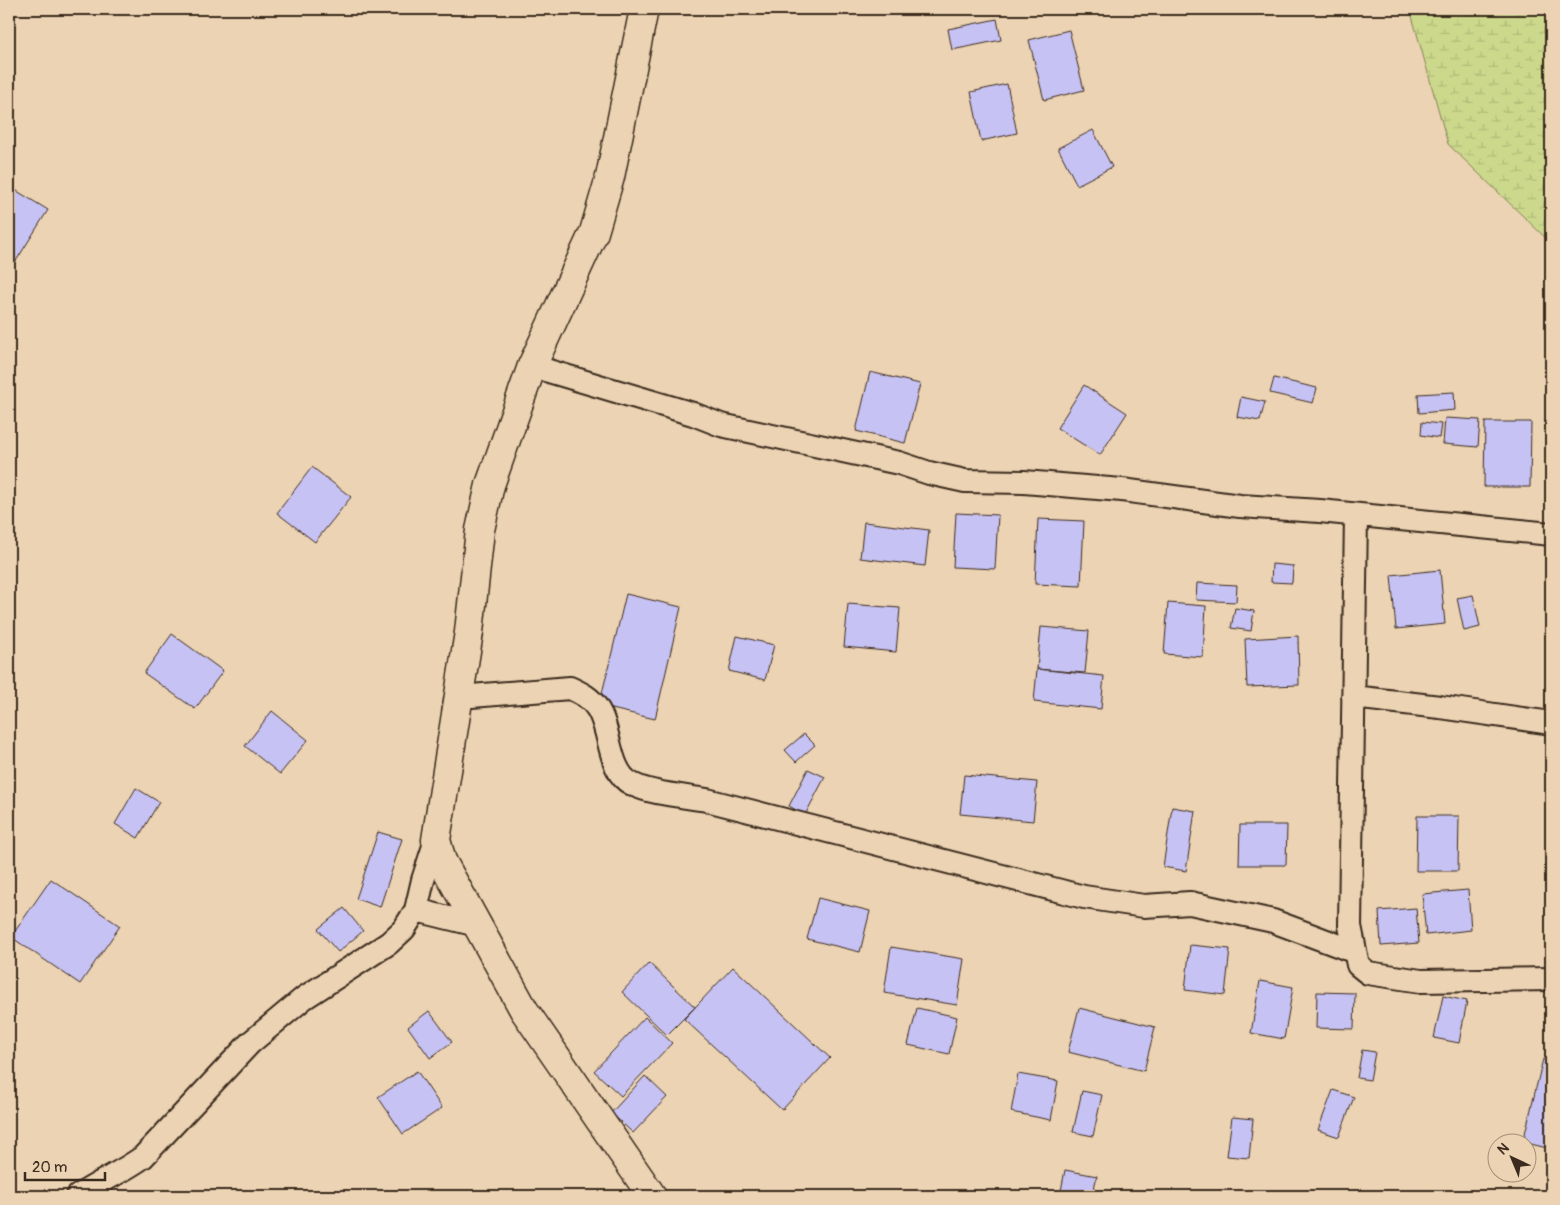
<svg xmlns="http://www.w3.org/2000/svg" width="1560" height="1205" font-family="Pangolin,sans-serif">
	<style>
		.wetland { fill: url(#wetland-marsh); stroke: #848255 }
		.building { fill: #c7c2f4; stroke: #3b2a1e }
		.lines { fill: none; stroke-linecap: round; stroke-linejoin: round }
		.minor-casing { stroke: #3b2a1e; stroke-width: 26 }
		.secondary-casing { stroke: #3b2a1e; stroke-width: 31 }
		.minor { stroke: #ebd3b3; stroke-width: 22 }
		.secondary { stroke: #ebd3b3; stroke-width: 28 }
	</style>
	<defs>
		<pattern id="wetland-marsh" width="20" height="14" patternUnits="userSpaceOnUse" patternTransform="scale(1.25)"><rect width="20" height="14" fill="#ccd98c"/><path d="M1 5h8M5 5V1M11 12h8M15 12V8" fill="none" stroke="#b0ba78"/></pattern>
	</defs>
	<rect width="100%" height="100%" fill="#ebd3b3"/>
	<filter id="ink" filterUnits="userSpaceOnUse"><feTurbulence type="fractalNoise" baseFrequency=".02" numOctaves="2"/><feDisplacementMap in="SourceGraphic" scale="10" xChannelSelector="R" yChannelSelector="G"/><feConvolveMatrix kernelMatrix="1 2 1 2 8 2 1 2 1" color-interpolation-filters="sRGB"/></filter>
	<g filter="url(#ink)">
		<path class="wetland" d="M1410 9H1551V243L1448 144Z"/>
		<path class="building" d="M997 19 1001 40 952 50 948 29Z
			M1069 30 1084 90 1044 100 1029 40Z
			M1007 84 1017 133 981 141 971 92Z
			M1093 130 1112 167 1077 185 1058 148Z
			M12 188 48 210 16 261 9 256V193Z
			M870 372 920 384 905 443 856 431Z
			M1274 378 1317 388 1313 403 1270 393Z
			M1084 385 1127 413 1100 455 1057 428Z
			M1454 392 1455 410 1419 413 1418 394Z
			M1241 397 1265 402 1260 421 1237 417Z
			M1445 418 1480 420 1478 447 1443 444Z
			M1422 422 1441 424 1439 438 1421 435Z
			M1485 422H1531L1530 487H1484Z
			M312 467 351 497 315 542 277 513Z
			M956 513 998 515 995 569 953 567Z
			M1038 519 1084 521 1081 586 1035 584Z
			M864 522 929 530 925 566 860 558Z
			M1272 564 1293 566 1292 583 1271 582Z
			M1440 570 1445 624 1396 629 1391 575Z
			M1197 583 1237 585 1236 602 1196 600Z
			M626 594 681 607 655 719 599 706Z
			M1473 595 1480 627 1464 631 1457 598Z
			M1168 603 1206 606 1203 657 1164 654Z
			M848 604 900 608 896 652 844 647Z
			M1235 608 1254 611 1251 631 1231 628Z
			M1041 627 1089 631 1085 673 1037 669Z
			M172 634 223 671 195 709 144 673Z
			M737 636 774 645 765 680 729 671Z
			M1298 636 1299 685 1247 687 1245 639Z
			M1037 669 1104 676 1101 709 1034 702Z
			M272 711 308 740 280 774 245 746Z
			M804 734 815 745 796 762 785 750Z
			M808 769 825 777 805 815 789 806Z
			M964 775 1037 782 1033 821 960 814Z
			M136 788 159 802 138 838 115 824Z
			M1172 807 1195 811 1186 871 1163 867Z
			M1417 816H1459L1458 871H1416Z
			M1240 825H1287L1286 865H1239Z
			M378 832 402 839 380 907 356 899Z
			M51 879 120 926 80 984 11 937Z
			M1468 890 1471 930 1426 935 1422 894Z
			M818 898 870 911 860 952 807 939Z
			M344 908 363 931 338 952 318 929Z
			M1416 908 1419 943 1381 946 1379 911Z
			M1190 945 1230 949 1225 995 1185 990Z
			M891 947 964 959 957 1005 884 993Z
			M649 963 695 1007 667 1035 622 992Z
			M733 967 830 1058 782 1110 684 1019Z
			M1260 981 1293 987 1284 1039 1251 1033Z
			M1317 992 1355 993 1354 1029 1316 1028Z
			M1443 996 1467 1001 1459 1043 1434 1038Z
			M917 1008 957 1017 949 1054 908 1045Z
			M1079 1008 1155 1027 1144 1071 1068 1052Z
			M429 1011 452 1042 430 1058 408 1027Z
			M645 1017 672 1043 621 1096 594 1071Z
			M1362 1050 1375 1052 1370 1080 1357 1078Z
			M1543 1059 1551 1061V1149L1523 1142Z
			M417 1071 442 1108 403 1134 378 1097Z
			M1018 1074 1058 1081 1051 1120 1011 1112Z
			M645 1076 667 1097 633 1133 611 1113Z
			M1333 1090 1354 1097 1339 1137 1318 1130Z
			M1082 1091 1102 1095 1093 1136 1073 1132Z
			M1232 1117 1253 1119 1249 1158 1227 1156Z
			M1065 1170 1097 1176 1092 1196H1060Z"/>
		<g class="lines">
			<defs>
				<path id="minor" d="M532 366 693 414 721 425 899 463 929 473 965 481 1024 482 1122 490 1240 506 1320 511 1551 534
					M1356 515 1350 926 1358 965 1368 973 1421 981 1551 979
					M459 697 570 688C581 693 591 698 597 708 611 728 608 773 632 784 651 794 685 796 707 800L1084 897 1144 906 1190 903 1273 921 1353 951
					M1353 697 1440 707 1551 723
					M416 910 477 925
					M78 1196C99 1182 122 1172 143 1157L250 1043 304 998 389 943 404 929 416 910 423 880 436 840"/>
				<path id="secondary" d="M644 9 610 177 594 232 532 366 490 485 480 530 469 632 436 840 442 861 524 1010 652 1196"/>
			</defs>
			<use href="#minor" class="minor-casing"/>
			<use href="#secondary" class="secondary-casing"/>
			<use href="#minor" class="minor"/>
			<use href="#secondary" class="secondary"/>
		</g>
	</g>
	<rect width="1560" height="1205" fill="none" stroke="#ebd3b3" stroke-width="30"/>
	<rect x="15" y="15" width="1530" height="1175" fill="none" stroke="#3b2a1e" stroke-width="2" filter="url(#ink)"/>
	<g transform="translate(1512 1158) rotate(316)"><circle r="24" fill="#ebd3b3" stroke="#a58f77"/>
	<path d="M0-4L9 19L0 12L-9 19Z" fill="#3b2a1e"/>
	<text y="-8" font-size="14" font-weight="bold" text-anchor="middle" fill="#3b2a1e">N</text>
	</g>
	<path d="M25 1172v8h80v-8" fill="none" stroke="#3b2a1e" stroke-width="2.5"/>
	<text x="32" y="1172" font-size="15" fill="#3b2a1e" stroke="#ebd3b3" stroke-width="4" paint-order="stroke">20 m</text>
</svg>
